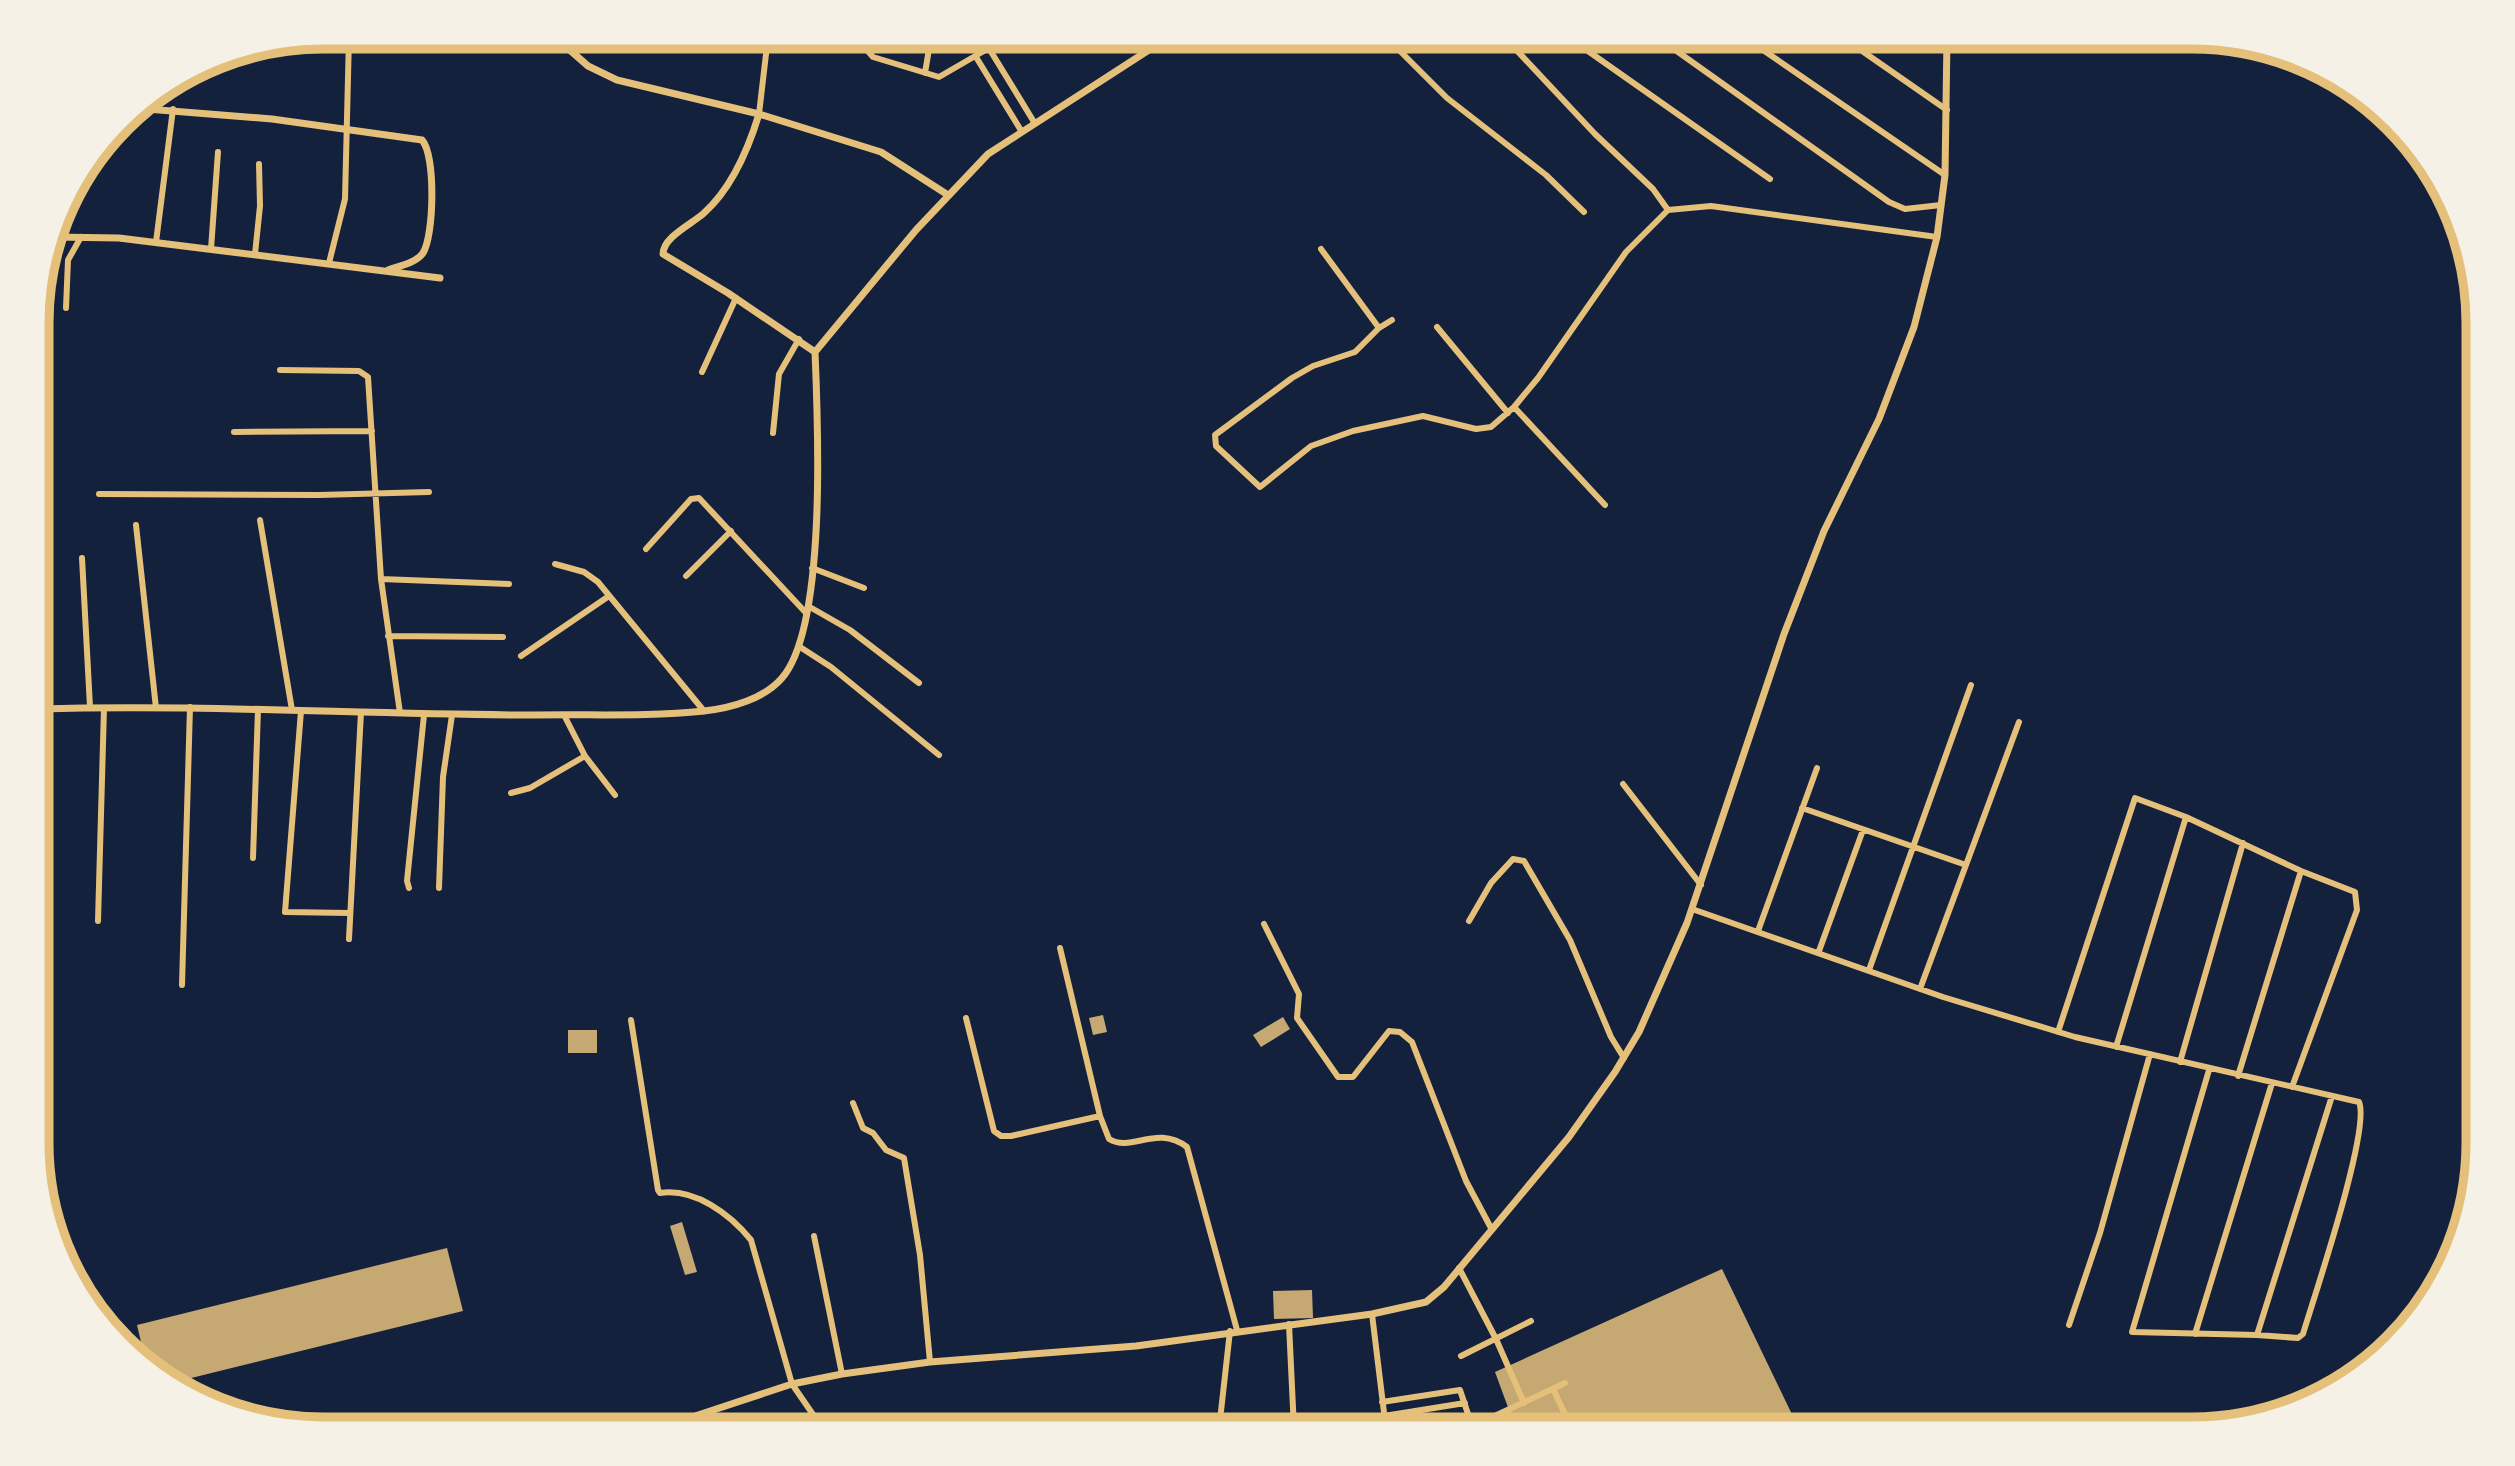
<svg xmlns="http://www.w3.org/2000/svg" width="2515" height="1466" font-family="Commissioner,sans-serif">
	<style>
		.building { fill: #c6a872 }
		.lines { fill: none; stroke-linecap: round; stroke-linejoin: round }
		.minor { stroke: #e5c07b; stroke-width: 6 }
		.tertiary { stroke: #e5c07b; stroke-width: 7 }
		.rim { fill: none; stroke: #e5c07b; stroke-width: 9 }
	</style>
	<rect width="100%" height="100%" fill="#14213d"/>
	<path class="building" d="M1103 1015 1107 1032 1093 1035 1089 1018Z
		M1283 1017 1290 1029 1261 1047 1253 1035Z
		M568 1030H597V1053H568Z
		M682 1222 697 1272 685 1275 670 1226Z
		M447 1248 463 1311 171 1383 145 1359 137 1325Z
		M1722 1269 1799 1429H1516L1495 1372Z
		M1312 1290 1313 1318 1274 1319 1273 1291Z"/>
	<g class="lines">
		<path class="minor" d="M871 37 867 50 873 57 939 77 1008 37
			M1386 37 1447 98 1546 175 1584 212
			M1568 37 1770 179
			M1657 37 1889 202 1905 209 1941 205
			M1744 37 1945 175
			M1842 37 1947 110
			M1933 37 1947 46
			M1508 41 1595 134 1653 189 1668 210
			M990 50 1034 122
			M976 57 1022 132
			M925 73 931 37
			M759 114 768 37
			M156 242 173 109
			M211 249 218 152
			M1321 249 1379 328 1355 352 1313 366 1292 378 1215 435 1216 446 1260 487 1311 446 1353 431 1423 416 1476 429 1491 427 1514 407 1538 378 1626 252 1668 210 1711 206 1937 237
			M255 254 260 206 259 164
			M329 263 345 199 349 37
			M66 308 68 260 81 237
			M1437 327 1508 413
			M1379 328 1392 320
			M280 370 359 371 368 377 381 579 400 713
			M702 372 736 298
			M1514 407 1605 505
			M234 432 372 431
			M773 433 779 374 799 339
			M99 494 319 495 429 492
			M260 520 292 710
			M136 525 156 708
			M646 549 691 499 699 498 807 614
			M82 558 90 707
			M555 564 584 572 598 582 704 711
			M812 568 864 588
			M686 576 731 531
			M381 579 509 584
			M808 606 850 630 919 683
			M388 636 503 637
			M800 647 831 667 939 755
			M521 656 609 596
			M301 711 285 912 349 913
			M564 715 585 756 615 795
			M1623 784 1701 885
			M511 793 530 788 585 756
			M1802 808 1966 865
			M253 858 258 709
			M409 888 407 881 424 715
			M439 888 443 777 452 715
			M1692 909 1943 997 2075 1037 2359 1102C2371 1129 2314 1297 2303 1334L2298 1338 2257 1335
			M98 921 104 708
			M1469 921 1491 883 1513 859 1524 861 1570 940 1611 1037 1624 1058
			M1264 924 1299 994 1297 1018 1338 1077H1353L1389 1031 1400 1032 1412 1042 1466 1181 1491 1228
			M1758 931 1817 768
			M349 939 361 712
			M1060 948 1100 1116 1109 1139C1132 1153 1156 1124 1187 1147L1237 1330
			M1819 951 1863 830
			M1869 970 1971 685
			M182 985 190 707
			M1920 989 2019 722
			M966 1018 994 1131 1001 1136H1011L1100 1116
			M631 1020 658 1190 660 1193C695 1188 730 1214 751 1240L792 1384 823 1429
			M2058 1032 2135 798 2186 817
			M2116 1047 2186 817 2301 871 2355 892 2357 910 2292 1087
			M2180 1062 2243 843
			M2209 1070 2132 1332 2257 1335 2332 1096
			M2238 1076 2301 871
			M853 1103 863 1128 873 1133 886 1150 904 1158 920 1255 930 1362
			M814 1236 842 1374
			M1459 1268 1496 1339 1524 1403
			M1372 1314 1386 1429
			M1289 1324 1294 1429
			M2069 1325 2100 1233 2150 1054
			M2195 1334 2272 1083
			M1461 1356 1531 1321
			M1553 1389 1572 1429
			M1382 1402 1460 1390 1473 1429
			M1507 1411 1515 1429
			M1384 1416 1465 1403
			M1486 1420 1565 1383
			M1219 1429 1230 1331"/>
		<path class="tertiary" d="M555 37 588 66 617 80 759 114 881 152 948 195
			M134 108 272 119 422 140C436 155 434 236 423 253 416 263 399 266 388 270
			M759 114C748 150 732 188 704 213 692 224 663 237 663 254L728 293 815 352
			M54 237 119 238 440 278
			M39 709C204 704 370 715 535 715 591 714 648 717 704 711 731 708 764 699 782 678 827 626 818 423 815 352L916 230 988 154 1169 37
			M667 1429 680 1421 792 1384 842 1374 930 1362 1136 1346 1372 1314 1426 1302 1444 1287 1569 1137 1615 1072 1639 1032 1687 923 1784 634 1824 531 1879 419 1914 327 1937 237 1945 175 1947 37"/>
	</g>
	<path d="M0 0H2515V1466H0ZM323 49H2192A274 274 0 0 1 2466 323V1143A274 274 0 0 1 2192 1417H323A274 274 0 0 1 49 1143V323A274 274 0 0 1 323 49Z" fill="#f6f1e7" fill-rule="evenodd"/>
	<path class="rim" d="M323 49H2192A274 274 0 0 1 2466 323V1143A274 274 0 0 1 2192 1417H323A274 274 0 0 1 49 1143V323A274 274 0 0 1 323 49Z"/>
</svg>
